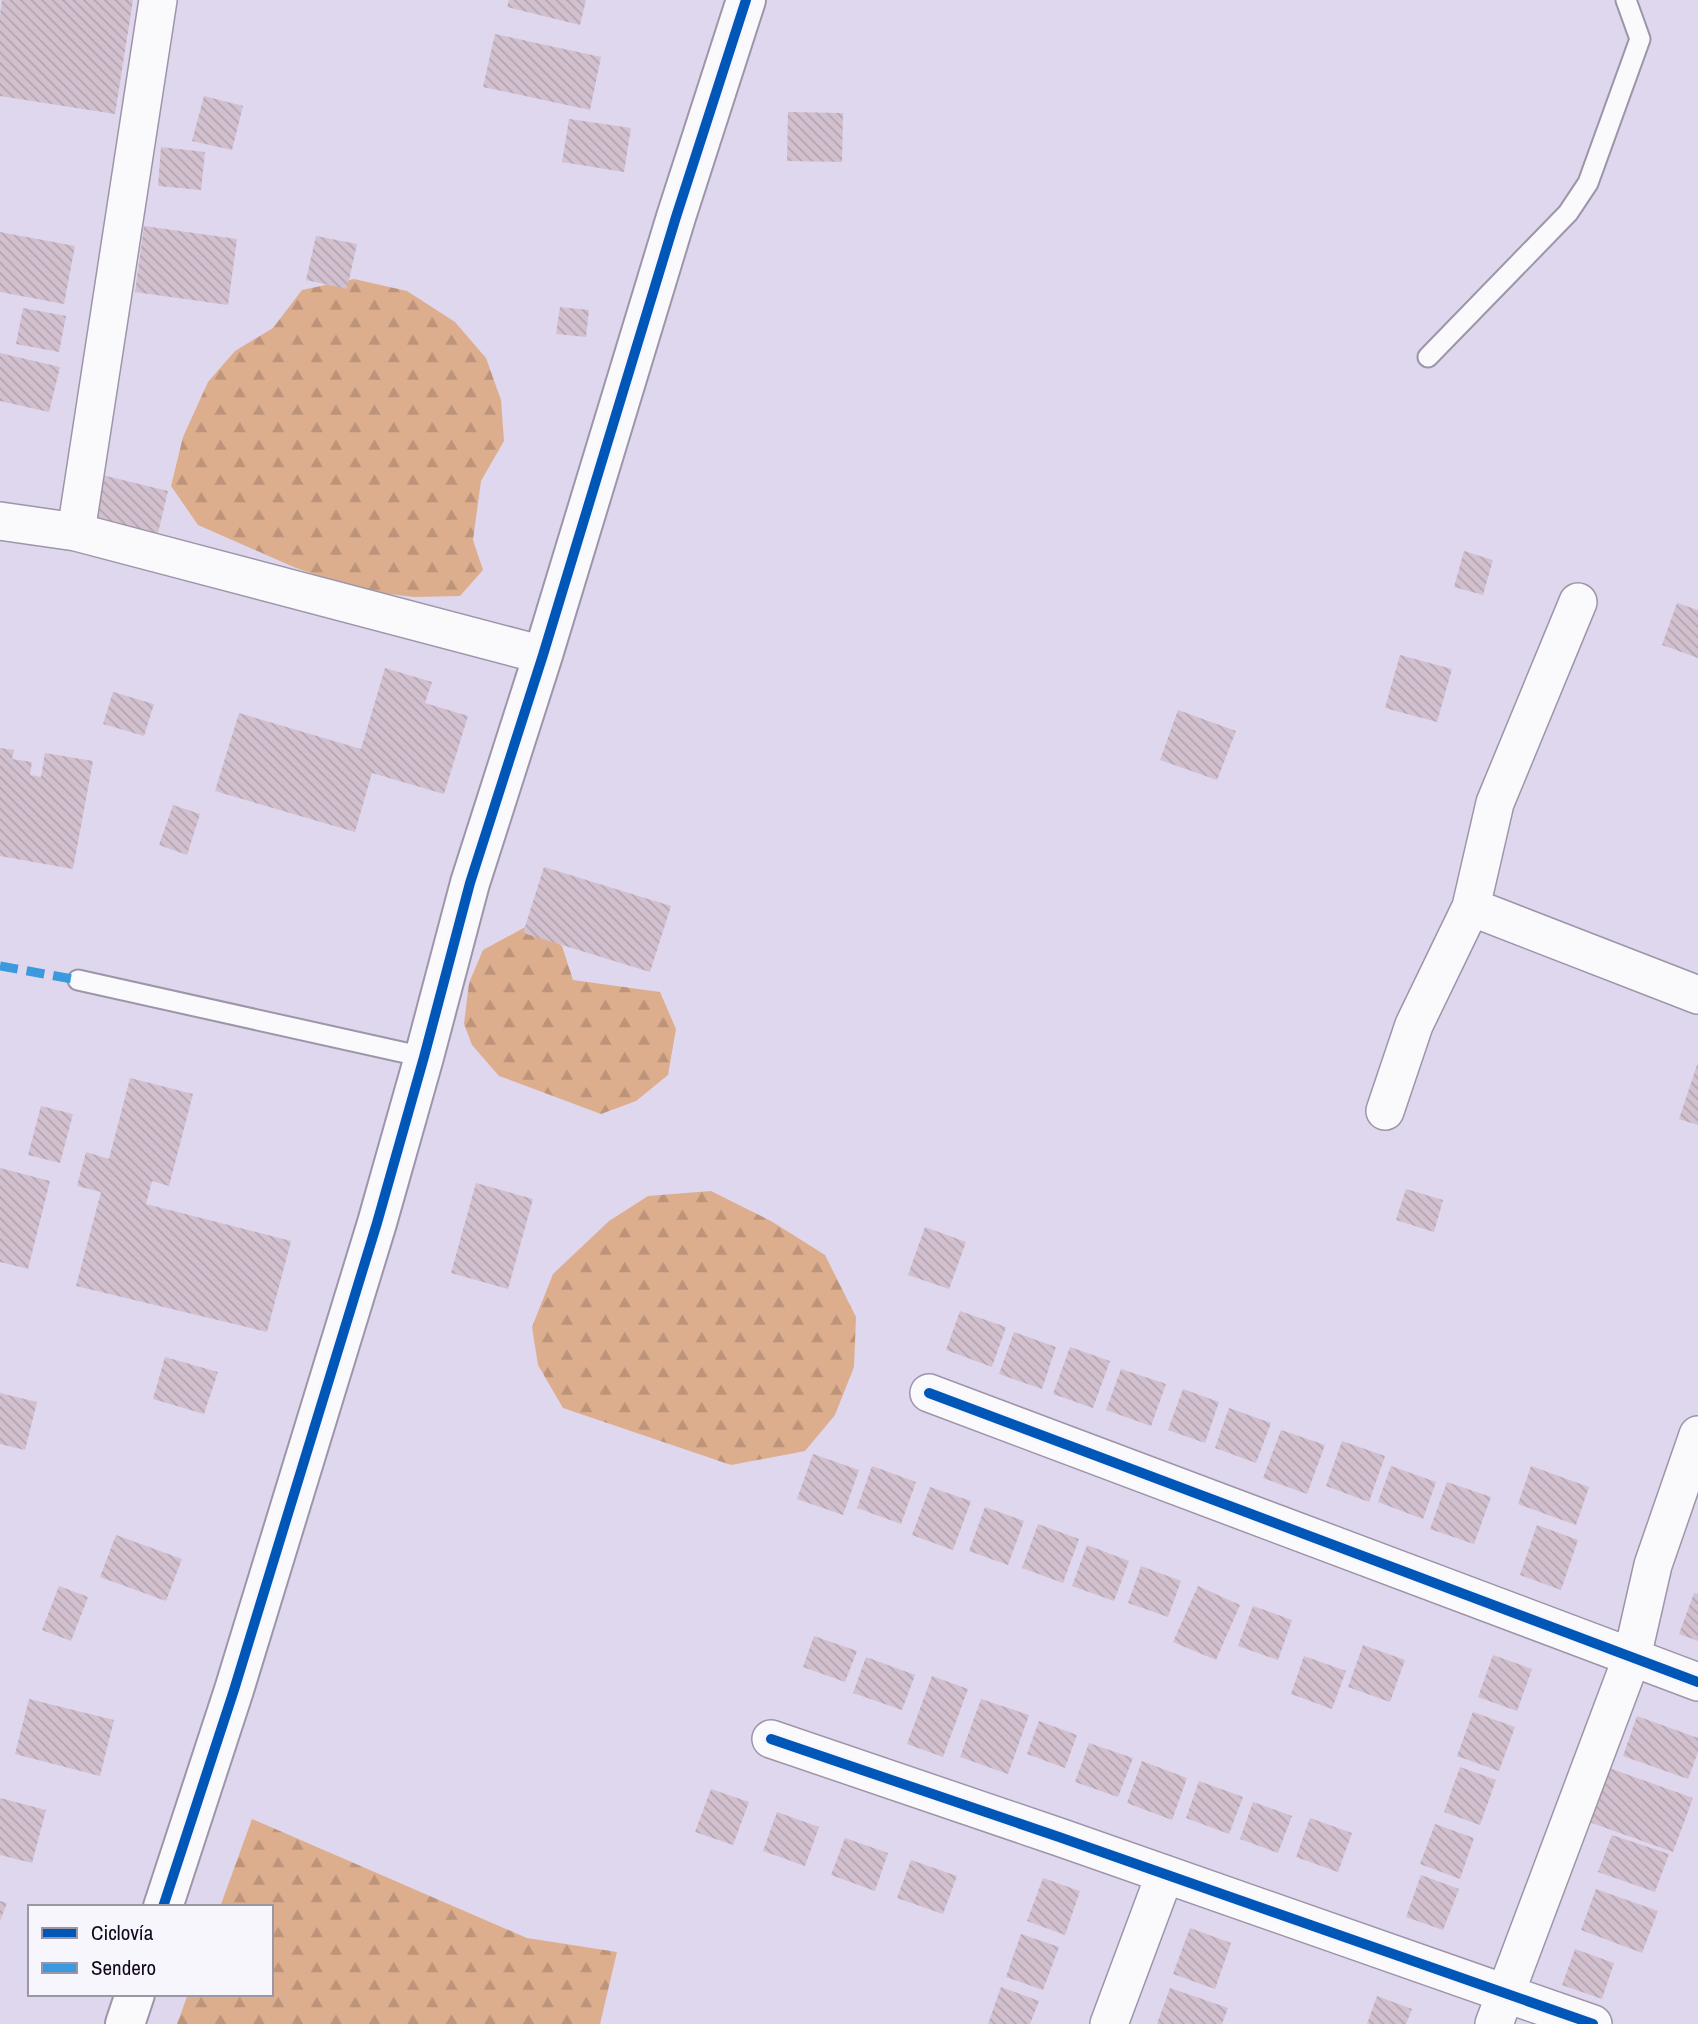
<svg xmlns="http://www.w3.org/2000/svg" width="1698" height="2024" font-family="'Archivo Narrow',sans-serif">
	<style>
		.forest { fill: url(#forest-firs) }
		.building { fill: url(#building-back-hatch) }
		.lines { fill: none; stroke-linecap: round; stroke-linejoin: round }
		.lane-casing { stroke: #9d95a9; stroke-width: 23 }
		.street-casing { stroke: #9d95a9; stroke-width: 40 }
		.secondary-casing { stroke: #9d95a9; stroke-width: 42 }
		.lane { stroke: #faf9fc; stroke-width: 19 }
		.street { stroke: #faf9fc; stroke-width: 37 }
		.secondary { stroke: #faf9fc; stroke-width: 38 }
		.quiet { stroke: #3a99df; stroke-width: 9; stroke-dasharray: 18 9; stroke-linecap: butt }
		.cycleway-casing { stroke: #f8f6fd; stroke-width: 15 }
		.cycleway { stroke: #0057b8; stroke-width: 10 }
	</style>
	<defs>
		<pattern id="forest-firs" width="22" height="20" patternUnits="userSpaceOnUse" patternTransform="scale(1.75)"><rect width="22" height="20" fill="#ddae8e"/><path d="M5 1l3.5 6h-7zM16 11l3.5 6h-7z" fill="#bd947a"/></pattern>
		<pattern id="building-back-hatch" width="6" height="6" patternUnits="userSpaceOnUse" patternTransform="scale(1.75)"><rect width="6" height="6" fill="#d2c0ce"/><path d="M-1 5l2 2M0 0l6 6M5-1l2 2" fill="none" stroke="#b3a4b0"/></pattern>
	</defs>
	<rect width="100%" height="100%" fill="#dfd7ed"/>
	<path class="forest" d="M354 279 407 291 455 322 486 358 501 400 504 441 481 481 473 540 483 570 460 596 414 597 364 591 296 568 198 525 171 486 183 437 208 382 235 351 273 328 302 290Z
		M529 925 562 946 573 980 660 992 676 1029 668 1075 636 1101 601 1114 499 1076 472 1045 464 1024 469 983 483 950Z
		M711 1191 771 1221 825 1255 856 1317 854 1367 835 1415 805 1451 731 1465 563 1408 538 1365 532 1327 553 1274 609 1221 648 1196Z
		M252 1819 527 1938 617 1952 600 2024H177L188 1994H271V1907H220Z"/>
	<path class="building" d="M2 0H133L115 114 0 96V15Z
		M509 0H586L580 25 507 7Z
		M495 34 601 57 590 110 483 87Z
		M204 96 243 106 232 150 192 141Z
		M788 112 843 113 842 162 787 161Z
		M569 119 631 128 624 172 562 162Z
		M161 147 205 152 201 190 158 186Z
		M144 226 237 239 228 305 135 292Z
		M0 232 75 246 64 304 0 292Z
		M316 236 357 244 347 289 306 280Z
		M560 307 589 310 586 337 556 334Z
		M23 308 66 316 59 352 16 344Z
		M0 353 60 367 49 412 0 401Z
		M102 475 168 491 158 533 92 517Z
		M1464 551 1493 560 1483 595 1454 587Z
		M1677 603 1698 610V658L1662 645Z
		M1400 655 1452 669 1437 722 1385 708Z
		M385 668 432 682 425 703 468 716 444 794 372 773 355 832 215 791 239 713 361 749Z
		M113 692 154 704 144 736 103 724Z
		M1178 710 1236 731 1217 780 1160 760Z
		M0 748 14 750 12 759 32 762 30 775 41 777 45 753 93 761 73 869 0 856Z
		M173 805 200 814 187 855 159 845Z
		M544 867 671 906 650 972 523 933Z
		M1698 1062V1125L1679 1119Z
		M130 1078 193 1094 169 1186 152 1181 146 1204 291 1241 267 1332 76 1286 101 1192 77 1186 86 1152 109 1159Z
		M41 1106 73 1114 60 1163 28 1155Z
		M0 1168 50 1181 28 1269 0 1262Z
		M476 1183 533 1199 508 1289 451 1273Z
		M1406 1189 1443 1200 1434 1232 1396 1220Z
		M925 1227 966 1242 949 1289 908 1275Z
		M960 1311 1006 1327 992 1367 946 1350Z
		M1014 1332 1056 1347 1042 1389 999 1374Z
		M1070 1347 1110 1361 1093 1408 1053 1394Z
		M165 1357 218 1372 204 1414 153 1399Z
		M1121 1369 1166 1384 1151 1426 1106 1410Z
		M1183 1389 1219 1402 1205 1443 1168 1430Z
		M0 1393 37 1402 25 1450 0 1444Z
		M1229 1408 1271 1423 1256 1463 1215 1448Z
		M1281 1430 1325 1445 1307 1494 1263 1478Z
		M1342 1441 1385 1456 1369 1502 1326 1486Z
		M813 1454 859 1470 843 1515 797 1499Z
		M872 1466 916 1482 901 1524 857 1508Z
		M1391 1466 1436 1482 1423 1519 1378 1502Z
		M1531 1466 1589 1487 1576 1525 1518 1504Z
		M1447 1482 1491 1497 1474 1544 1430 1529Z
		M930 1487 971 1501 953 1550 912 1535Z
		M985 1507 1024 1521 1008 1565 969 1551Z
		M1038 1524 1079 1539 1063 1583 1022 1568Z
		M1537 1525 1578 1540 1561 1590 1520 1575Z
		M116 1535 182 1559 166 1601 100 1577Z
		M1087 1545 1129 1561 1114 1601 1072 1586Z
		M1141 1566 1181 1581 1168 1617 1128 1603Z
		M59 1586 88 1597 71 1641 42 1630Z
		M1198 1586 1240 1605 1216 1660 1173 1642Z
		M1694 1593 1698 1594V1641L1679 1634Z
		M1253 1606 1292 1620 1278 1660 1238 1646Z
		M814 1636 857 1651 845 1682 803 1667Z
		M1363 1645 1405 1660 1390 1702 1348 1687Z
		M1493 1655 1532 1669 1517 1711 1478 1697Z
		M1304 1656 1346 1671 1332 1709 1291 1694Z
		M866 1657 915 1675 902 1710 853 1693Z
		M932 1676 968 1689 943 1757 907 1744Z
		M29 1699 114 1720 100 1776 15 1754Z
		M981 1699 1029 1715 1008 1774 960 1757Z
		M1473 1712 1515 1727 1499 1771 1457 1756Z
		M1637 1716 1698 1738V1752L1688 1779 1623 1756Z
		M1039 1721 1077 1735 1065 1768 1027 1754Z
		M1089 1743 1133 1758 1118 1797 1075 1782Z
		M1142 1761 1187 1778 1172 1820 1127 1803Z
		M1460 1767 1496 1780 1480 1825 1444 1812Z
		M1609 1768 1693 1798 1673 1852 1589 1822Z
		M1199 1781 1243 1797 1229 1834 1186 1818Z
		M711 1789 749 1802 733 1845 695 1832Z
		M0 1798 46 1810 32 1863 0 1855Z
		M1253 1802 1292 1816 1278 1853 1240 1839Z
		M777 1812 819 1827 805 1866 763 1851Z
		M1310 1818 1352 1833 1338 1872 1296 1857Z
		M1435 1824 1474 1838 1460 1879 1420 1864Z
		M1612 1835 1669 1854 1655 1892 1598 1872Z
		M845 1838 888 1853 875 1891 831 1875Z
		M911 1860 957 1876 943 1914 897 1898Z
		M1421 1875 1459 1889 1443 1930 1406 1917Z
		M1043 1878 1080 1891 1065 1935 1027 1921Z
		M1596 1889 1658 1911 1642 1953 1581 1930Z
		M0 1901 7 1903 0 1921Z
		M1190 1928 1231 1943 1215 1989 1173 1974Z
		M1021 1934 1059 1947 1043 1990 1006 1977Z
		M1575 1949 1614 1963 1602 1999 1562 1985Z
		M1001 1987 1039 2001 1030 2024H988Z
		M1170 1988 1228 2008 1222 2024H1157Z
		M1377 1996 1412 2009 1406 2024H1367Z"/>
	<g class="lines">
		<defs>
			<path id="lane" d="M1428 357 1568 213 1588 183 1640 39 1626 0
				M78 980 424 1057"/>
			<path id="street" d="M0 521 76 532 543 655
				M76 532 158 0
				M1471 907 1698 995
				M1385 1111 1414 1025 1471 907 1495 803 1578 602
				M929 1393 1698 1682
				M771 1739 1059 1837 1593 2024
				M1109 2024 1165 1874
				M1494 2024 1632 1657 1653 1565 1698 1435"/>
			<path id="secondary" d="M163 1907 234 1690 377 1223 424 1057 470 883 543 655 676 217 746 0
				M125 2024 135 1994"/>
		</defs>
		<use href="#lane" class="lane-casing"/>
		<use href="#street" class="street-casing"/>
		<use href="#secondary" class="secondary-casing"/>
		<use href="#lane" class="lane"/>
		<use href="#street" class="street"/>
		<use href="#secondary" class="secondary"/>
		<path class="quiet" d="M0 966 78 980"/>
		<defs>
			<path id="cycleway" d="M929 1393 1698 1682
				M771 1739 1059 1837 1593 2024
				M163 1907 234 1690 377 1223 424 1057 470 883 543 655 676 217 746 0"/>
		</defs>
		<use href="#cycleway" class="cycleway-casing"/>
		<use href="#cycleway" class="cycleway"/>
	</g>
	<rect x="28" y="1905" width="245" height="91" fill="#f8f6fd" stroke="#9b96a3" stroke-width="2"/>
	<rect x="42" y="1928" width="35" height="10" fill="#0057b8" stroke="#9b96a3" stroke-width="2"/>
	<text x="91" y="1940" font-size="21" fill="#10071c">Ciclovía</text>
	<rect x="42" y="1963" width="35" height="10" fill="#3a99df" stroke="#9b96a3" stroke-width="2"/>
	<text x="91" y="1975" font-size="21" fill="#10071c">Sendero</text>
</svg>
